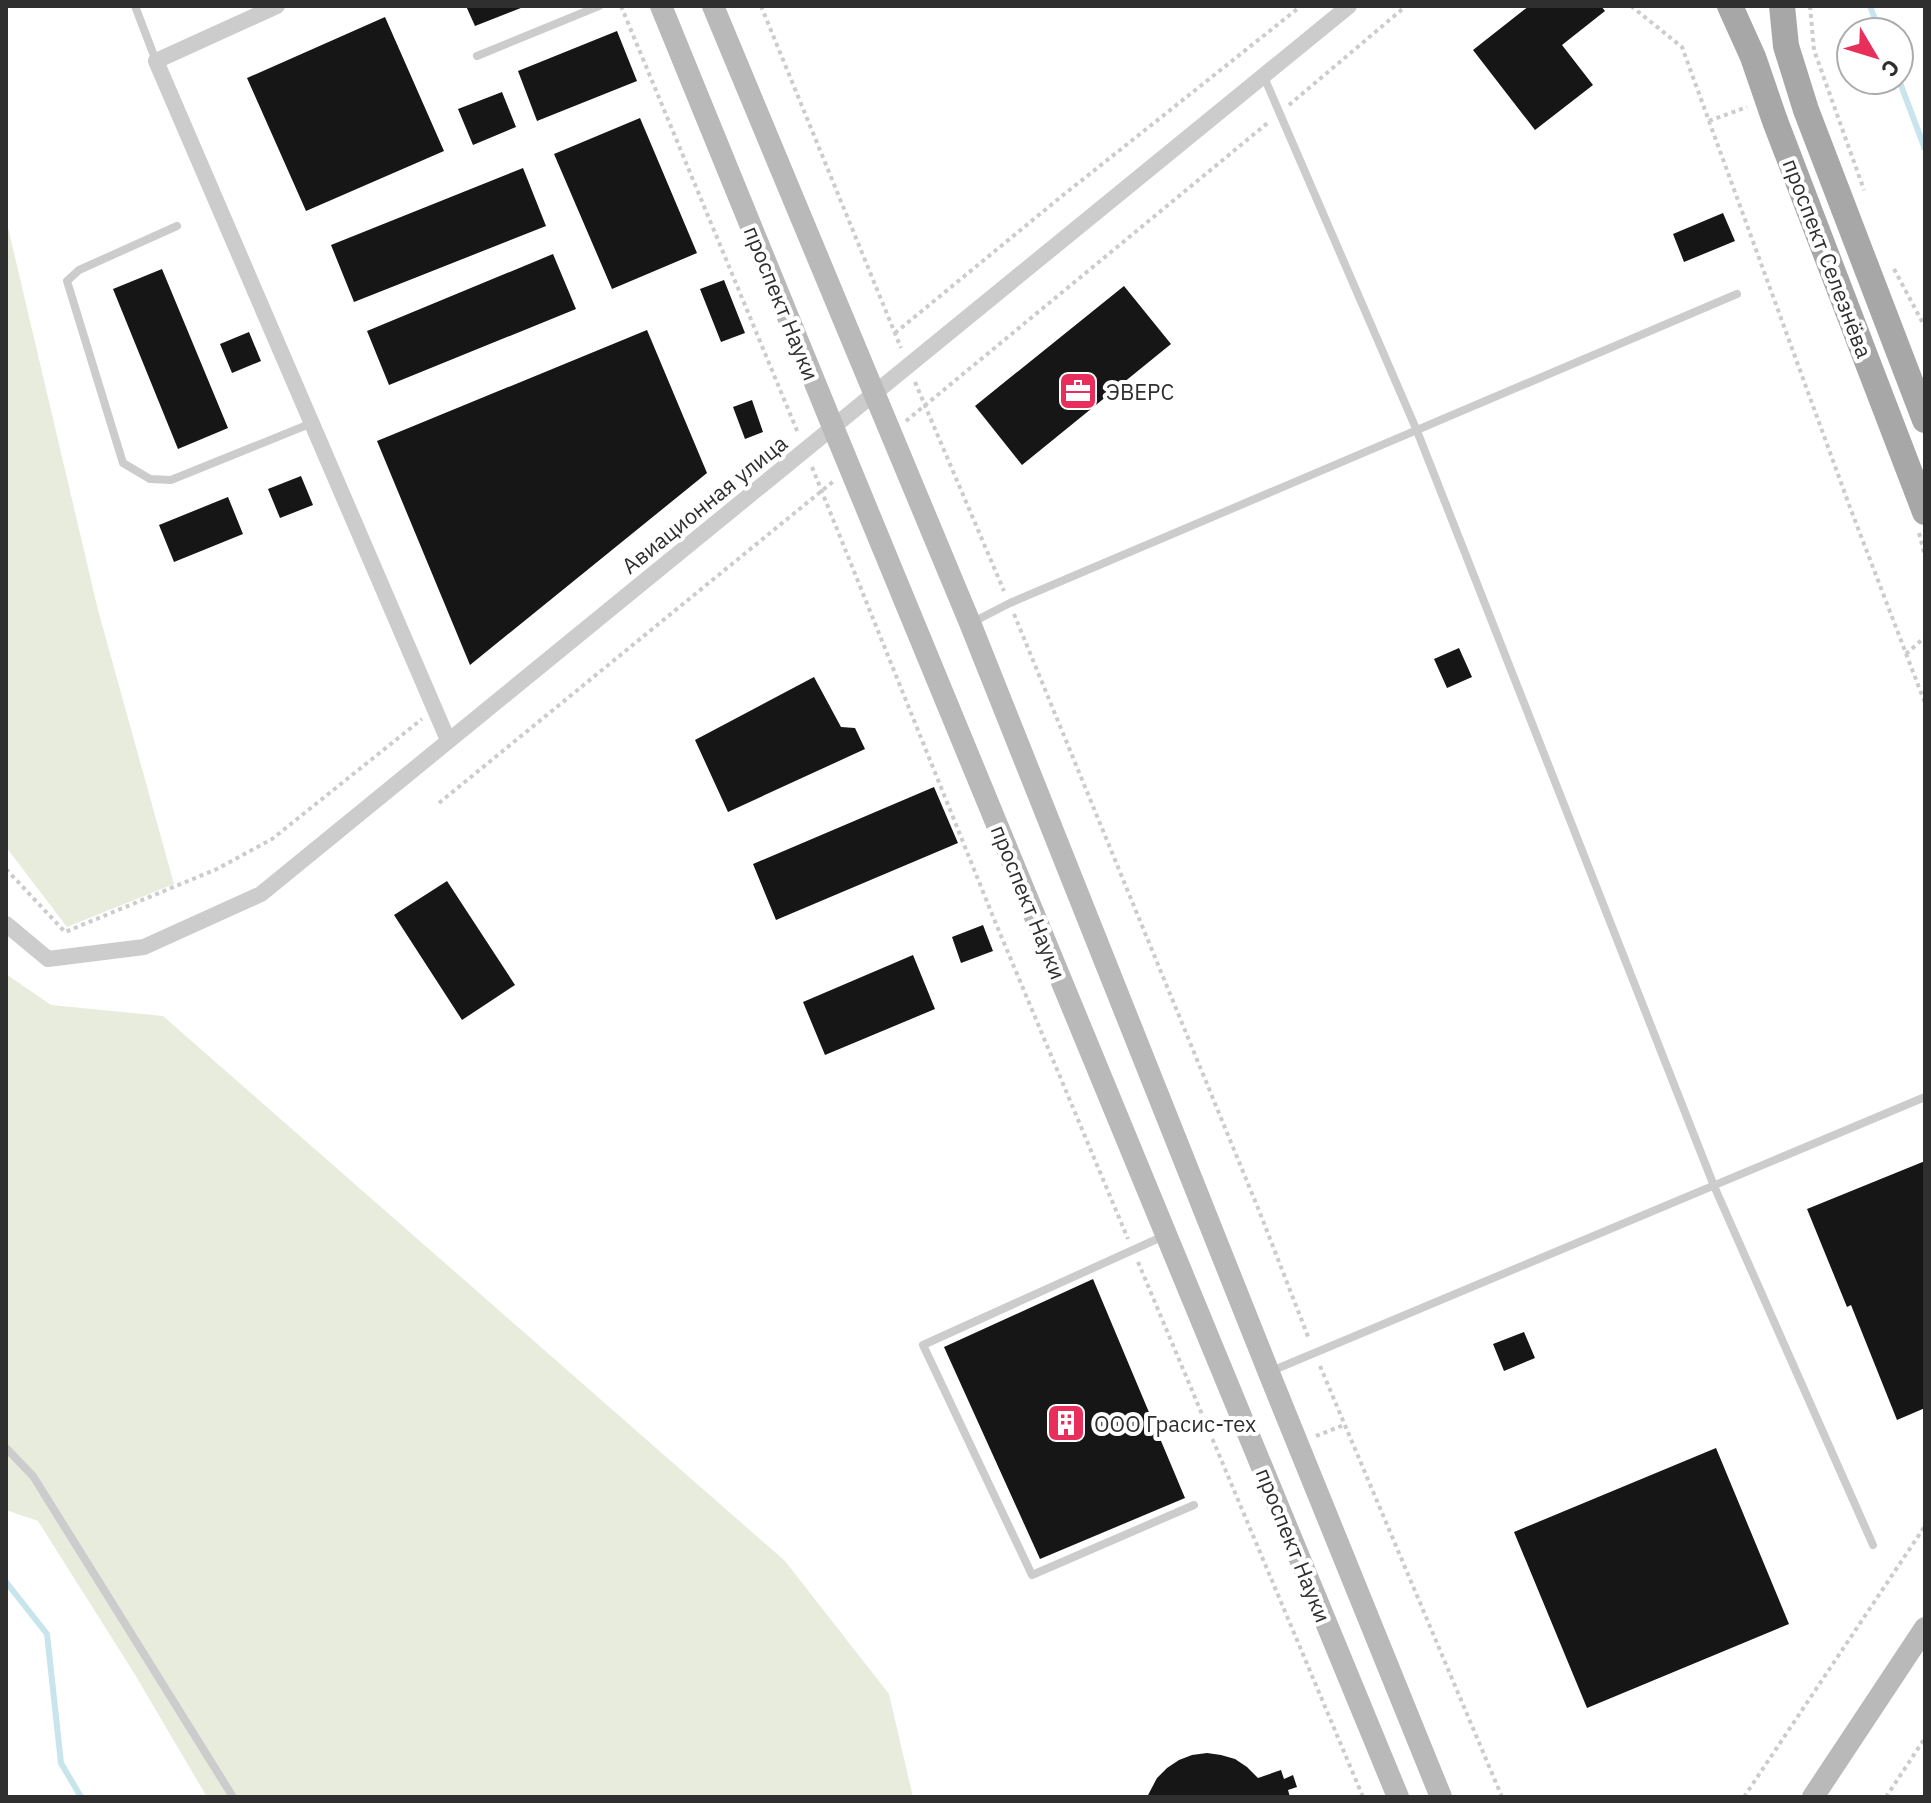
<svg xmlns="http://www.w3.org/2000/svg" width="1931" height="1803" font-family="'IBM Plex Sans',sans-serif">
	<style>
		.green { fill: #e8ecdc }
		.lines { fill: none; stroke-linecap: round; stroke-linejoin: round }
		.stream { stroke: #c8e4ec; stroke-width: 6 }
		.building { fill: #161616 }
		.path { stroke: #ccc; stroke-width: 4; stroke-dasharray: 4 4; stroke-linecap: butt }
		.lane { stroke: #ccc; stroke-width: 8 }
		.street { stroke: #ccc; stroke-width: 16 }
		.secondary { stroke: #b9b9b9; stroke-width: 22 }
		.primary { stroke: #a7a7a7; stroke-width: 26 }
		.labels { text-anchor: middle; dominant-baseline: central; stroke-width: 8; stroke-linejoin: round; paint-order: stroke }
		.street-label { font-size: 22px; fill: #2f2f2f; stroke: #fff }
		.poi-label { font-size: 22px; fill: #2f2f2f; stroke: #fff; text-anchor: start }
	</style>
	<rect width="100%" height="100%" fill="#fff"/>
	<path class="green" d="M6 219 98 610 174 884 67 927 6 847Z
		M6 974 51 1005 163 1016 785 1561 889 1694 913 1797H207L134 1673 38 1521 6 1510Z"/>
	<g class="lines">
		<path class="stream" d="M1870 6 1880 32
			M1899 80 1925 149
			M6 1582 47 1634 61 1763 81 1797"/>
	</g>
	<path class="building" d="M466 6H526L475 26Z
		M1529 6H1601L1605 11 1562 45 1593 85 1535 130 1473 50Z
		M385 17 444 151 306 211 247 78Z
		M617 31 637 81 537 121 518 71Z
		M502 92 516 127 473 145 458 109Z
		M640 118 697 253 612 289 554 154Z
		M523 168 546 226 354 302 331 245Z
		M1723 213 1735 241 1684 262 1673 234Z
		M553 254 576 309 389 385 367 331Z
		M162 269 228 428 178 449 113 289Z
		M724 280 745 333 721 342 700 289Z
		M1124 286 1171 344 1022 465 975 406Z
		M647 330 707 473 470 665 377 441Z
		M249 332 261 361 232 373 220 344Z
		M752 400 763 432 745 439 733 407Z
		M301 476 313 505 280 518 268 489Z
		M228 497 243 534 174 562 159 525Z
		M1459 648 1472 677 1447 688 1434 659Z
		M814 677 841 727 855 728 865 749 728 812 695 740Z
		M934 787 958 843 776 920 753 864Z
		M447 881 515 985 462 1020 394 915Z
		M983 925 993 951 961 963 952 937Z
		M913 955 935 1009 825 1055 803 1002Z
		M1925 1161V1408L1897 1420 1851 1305 1847 1307 1807 1209Z
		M1093 1279 1185 1498 1040 1559 944 1347Z
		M1524 1332 1535 1358 1504 1371 1493 1344Z
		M1716 1448 1789 1624 1587 1708 1514 1532Z
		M1207 1753 1221 1755 1235 1759 1247 1767 1258 1778 1281 1770 1284 1779 1293 1775 1297 1787 1288 1790 1290 1797H1147L1157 1778 1167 1768 1179 1760 1192 1755Z"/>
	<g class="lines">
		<path class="path" d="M621 6 798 433
			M761 6 901 348
			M1631 6 1682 47 1851 510 1925 703
			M1810 6 1814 50 1864 190
			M1289 105 1406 6
			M1709 121 1747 107
			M1894 269 1925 327
			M895 333 1062 196 1301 6
			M915 382 1004 591
			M906 421 1270 121
			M812 467 994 919 1128 1239
			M1919 533 1925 556
			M1014 614 1260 1213 1309 1339
			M1906 654 1925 637
			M439 803 835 480
			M6 869 65 932 217 869 272 839 422 719
			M1138 1262 1363 1797
			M1320 1366 1502 1797
			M1316 1436 1344 1425
			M1744 1797 1925 1526
			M1886 1797 1925 1738"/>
		<path class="lane" d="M135 6 156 61
			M477 56 599 6
			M1264 77 1417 431 1714 1186 1873 1545
			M177 226 79 270 67 281 123 463 150 479 171 480 312 423
			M973 622 1010 603 1737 294
			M1166 1235 923 1345 1032 1575 1194 1505
			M1269 1372 1925 1097
			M6 1448 33 1476 233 1797"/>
		<path class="street" d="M277 6 156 61 448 740
			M6 924 48 959 144 947 261 894 1349 6"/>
		<path class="secondary" d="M661 6 833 427 1398 1797
			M713 6 970 623 1269 1373 1441 1797
			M1813 1797 1925 1628"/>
		<path class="primary" d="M1730 6 1753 57 1775 121 1925 512
			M1782 6 1786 46 1806 110 1925 420"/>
	</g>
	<defs>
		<symbol id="office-square" viewBox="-11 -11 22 22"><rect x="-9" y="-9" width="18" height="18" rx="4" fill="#e82f5b" stroke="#fff"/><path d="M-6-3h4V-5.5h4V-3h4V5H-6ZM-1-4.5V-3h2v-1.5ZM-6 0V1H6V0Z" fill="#fff"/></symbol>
		<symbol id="building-square" viewBox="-11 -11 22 22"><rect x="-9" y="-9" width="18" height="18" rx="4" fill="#e82f5b" stroke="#fff"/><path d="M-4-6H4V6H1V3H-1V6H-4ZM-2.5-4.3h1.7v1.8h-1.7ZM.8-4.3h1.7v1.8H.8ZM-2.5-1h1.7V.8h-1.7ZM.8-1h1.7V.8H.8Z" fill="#fff"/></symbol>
	</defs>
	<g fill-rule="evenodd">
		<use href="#office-square" x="1056" y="369" width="44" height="44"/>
		<use href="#building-square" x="1044" y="1401" width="44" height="44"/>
	</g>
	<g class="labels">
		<g class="street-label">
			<text transform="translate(1828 258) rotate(69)">проспект Селезнёва</text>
			<text transform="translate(782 303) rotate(68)">проспект Науки</text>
			<text transform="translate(704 504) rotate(-39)">Авиационная улица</text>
			<text transform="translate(1029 902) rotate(68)">проспект Науки</text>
			<text transform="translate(1294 1545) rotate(68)">проспект Науки</text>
		</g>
		<g class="poi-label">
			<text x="1106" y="391">ЭВЕРС</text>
			<text x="1094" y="1423">ООО Грасис-тех</text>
		</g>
	</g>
	<rect width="1931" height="1803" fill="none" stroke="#2f2f2f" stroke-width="16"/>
	<g transform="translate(1875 56) rotate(128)"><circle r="38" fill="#ffffff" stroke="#acacac" stroke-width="2"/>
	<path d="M0-6L14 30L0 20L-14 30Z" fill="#e82f5b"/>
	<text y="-12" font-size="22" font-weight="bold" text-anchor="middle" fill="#2f2f2f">С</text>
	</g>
</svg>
